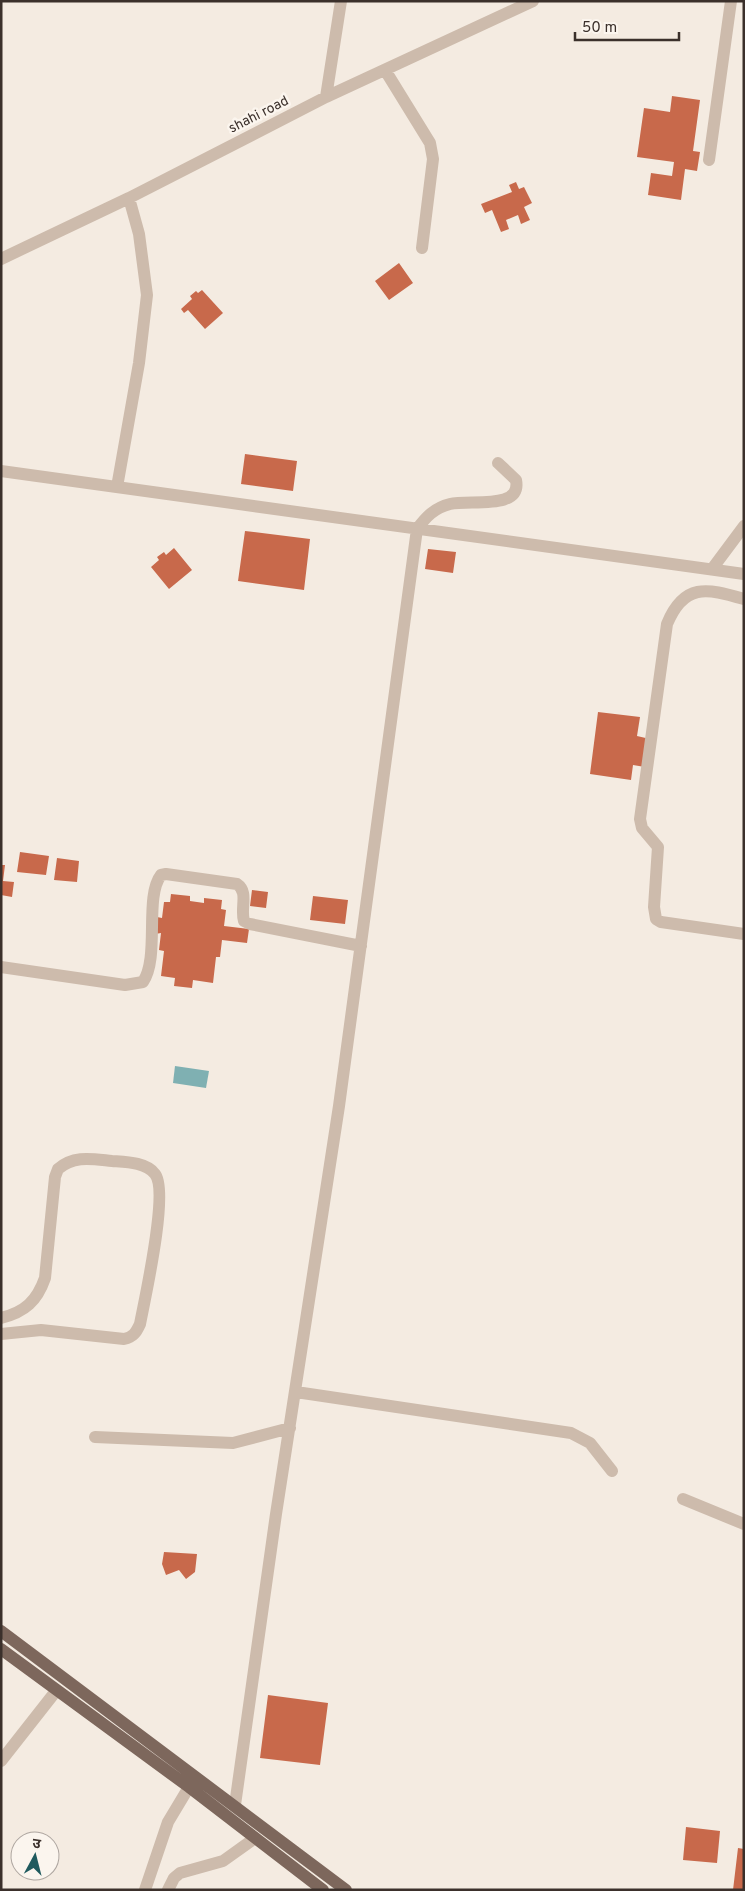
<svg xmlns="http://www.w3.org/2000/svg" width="745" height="1891" font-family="Overpass,'Noto Sans Devanagari',sans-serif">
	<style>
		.water { fill: #7fb0b2 }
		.building { fill: #c8694b }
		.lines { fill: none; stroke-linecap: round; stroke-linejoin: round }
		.minor { stroke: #cdbbac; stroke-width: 12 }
		.major { stroke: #7d675c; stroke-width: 12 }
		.labels { text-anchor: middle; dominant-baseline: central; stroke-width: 5; stroke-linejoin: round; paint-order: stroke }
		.street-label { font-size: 14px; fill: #3b302b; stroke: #fbf5ee }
	</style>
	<rect width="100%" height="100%" fill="#f4ebe1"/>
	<path class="water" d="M175 1066 209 1071 206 1088 173 1083Z"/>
	<path class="building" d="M672 96 700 100 693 151 700 152 697 171 685 169 681 200 648 195 651 173 672 176 674 162 637 157 644 108 670 112Z
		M516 182 519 189 524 187 532 203 524 207 530 220 521 224 518 215 506 220 509 229 501 232 492 210 485 213 481 204 512 192 509 185Z
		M399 263 413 283 389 300 375 281Z
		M202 290 223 313 205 329 188 310 184 313 181 309 192 299 190 296 196 291 198 293Z
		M245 454 297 461 293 491 241 484Z
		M245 531 310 539 304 590 238 581Z
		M174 548 192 570 169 589 151 567 159 560 157 557 164 552 166 555Z
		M428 549 456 552 453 573 425 569Z
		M598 712 640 717 637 736 650 739 645 767 633 765 631 780 590 774Z
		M20 852 49 856 46 875 17 872Z
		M57 858 79 861 77 882 54 880Z
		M1 865H5L3 881 14 882 12 897 1 895Z
		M252 890 268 892 266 908 250 906Z
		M171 894 190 896V901L204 903V898L222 900 221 909 226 910 224 926 249 929 247 943 222 940 220 957H216L213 983 193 980 192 988 174 986 175 978 161 976 164 951 159 950 161 933 155 934 157 917 162 918 164 902H170Z
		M313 896 348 900 345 924 310 920Z
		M164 1552 197 1554 195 1572 186 1579 179 1570 166 1575 162 1564Z
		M268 1695 328 1703 320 1765 260 1758Z
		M686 1827 720 1831 717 1863 683 1860Z
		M738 1848 744 1849V1890H733Z"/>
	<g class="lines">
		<path class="minor" d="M385 70 430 143 433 159 422 248
			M326 97 341 1
			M709 160 731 1
			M1 259 129 198 326 97 533 1
			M1 471 744 574
			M117 487 139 363 147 295 139 234 129 198
			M712 569 744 526
			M744 599C706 588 684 583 667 624L640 819 642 828 658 847 654 907 656 919 661 922 744 934
			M1 967 125 985 143 982C160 957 144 897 161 875L166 874 237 884C249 892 240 908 244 921L250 924 361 946
			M1 1318C25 1312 37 1301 45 1278L55 1177 58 1169C74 1155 92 1159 112 1161 125 1162 146 1162 155 1174 169 1191 145 1298 140 1324 136 1333 133 1337 124 1339L41 1330 1 1334
			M296 1392 571 1433 590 1443 612 1471
			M95 1437 233 1443 290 1428
			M683 1499 744 1524
			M1 1761 56 1691
			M235 1805 276 1514 339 1106 417 529C426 517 434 508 450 504 469 499 522 511 516 480L498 463
			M145 1890 168 1822 189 1787
			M168 1890 174 1878 180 1873 223 1861 255 1838"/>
		<path class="major" d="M1 1631 346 1890
			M1 1649 189 1787 323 1890"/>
	</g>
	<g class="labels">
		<g class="street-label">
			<text transform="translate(259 115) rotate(-27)">shahi road</text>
		</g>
	</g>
	<rect width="745" height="1891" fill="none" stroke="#3b302b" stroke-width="5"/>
	<g transform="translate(35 1856) rotate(7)"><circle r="24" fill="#fbf5ee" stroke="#aea6a0"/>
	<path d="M0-4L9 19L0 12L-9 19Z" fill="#1f5a5e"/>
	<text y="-8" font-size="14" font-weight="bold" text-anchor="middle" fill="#3b302b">उ</text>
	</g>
	<path d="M575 32v8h104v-8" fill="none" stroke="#3b302b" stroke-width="2.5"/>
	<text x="582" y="32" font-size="15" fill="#3b302b" stroke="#fbf5ee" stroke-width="4" paint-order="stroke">50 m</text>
</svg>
